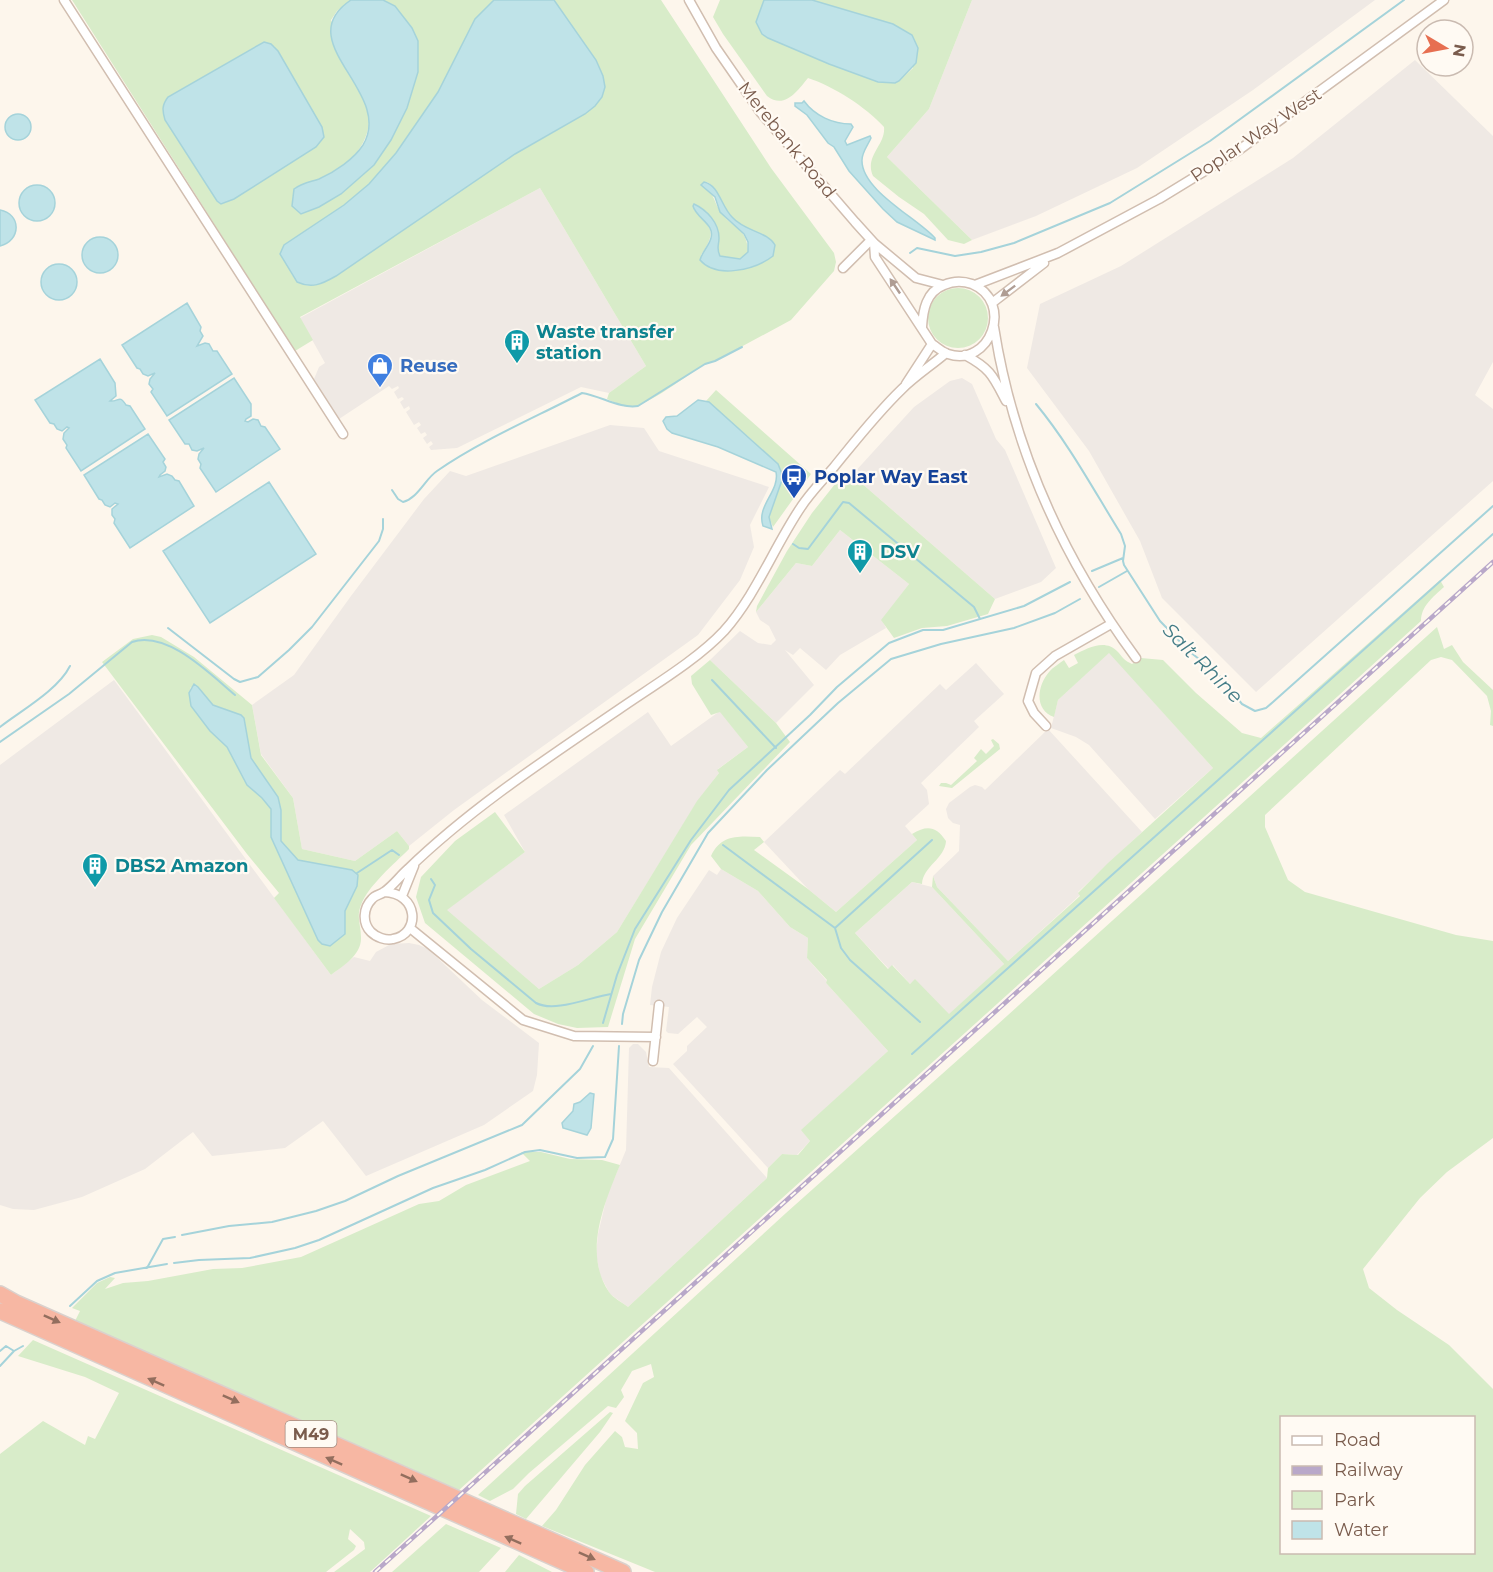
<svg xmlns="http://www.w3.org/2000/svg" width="1493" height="1572" font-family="Montserrat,sans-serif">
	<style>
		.industrial { fill: #efe9e4 }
		.green { fill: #d8ecc9; fill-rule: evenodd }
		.water { fill: #bfe3e8; stroke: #a5d3da; stroke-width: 1.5 }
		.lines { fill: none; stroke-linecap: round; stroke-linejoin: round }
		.stream { stroke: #a5d3da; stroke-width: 2 }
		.street-casing { stroke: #d1beb0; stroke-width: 11 }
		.highway-casing { stroke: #dad1cd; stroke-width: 18 }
		.street { stroke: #fff; stroke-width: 8 }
		.highway { stroke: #f7b7a3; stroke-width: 15 }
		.rail-casing { stroke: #b9a8c9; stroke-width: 4.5 }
		.rail { stroke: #fffaf3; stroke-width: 2; stroke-dasharray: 7; stroke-linecap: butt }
		.oneway { fill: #af9d94 }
		.oneway2 { fill: #936e5e }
		.labels { text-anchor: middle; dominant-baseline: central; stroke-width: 4.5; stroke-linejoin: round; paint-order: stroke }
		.shield { fill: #fffaf3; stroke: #a28b7f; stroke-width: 1.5 }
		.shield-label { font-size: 16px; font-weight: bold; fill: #7a5c4d }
		.street-label { font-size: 18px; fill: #7a5c4d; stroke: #fffaf3 }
		.culture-label { font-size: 18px; font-weight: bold; fill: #0d838f; stroke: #fffaf3; text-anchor: start }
		.shop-label { font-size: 18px; font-weight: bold; fill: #366cbe; stroke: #fffaf3; text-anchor: start }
		.transit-label { font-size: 18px; font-weight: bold; fill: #164399; stroke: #fffaf3; text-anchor: start }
		.water-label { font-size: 20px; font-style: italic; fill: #437c86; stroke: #fffaf3 }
	</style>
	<rect width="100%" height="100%" fill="#fdf6ec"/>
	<path class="industrial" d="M972 0H1375L1253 90 1137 168 1036 216 972 240 887 157 929 109Z
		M1415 60 1493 136V362L1475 395 1493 409V481L1256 692 1162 598 1140 541 1089 451 1027 368 1040 304 1121 266 1293 158Z
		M540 188 646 366 609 393 581 387 457 448 431 450 429 447 433 444 431 441 427 444 423 438 427 435 425 432 421 434 417 428 421 425 419 422 414 425 406 412 410 409 409 406 404 409 400 402 404 399 402 397 398 399 394 392 399 388 398 386 392 389 389 386 339 419 314 379 319 367 325 363 300 318Z
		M962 378 972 384 996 439 1005 450 1056 568 1041 582 995 599 852 475 914 407 950 381Z
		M610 425 644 428 659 451 769 487 750 525 754 547 740 580 698 635 454 810 409 846 397 831 355 861 302 849 293 798 261 754 252 705 294 675 351 596 424 499 450 471 466 476Z
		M840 530 909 584 882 620 886 628 840 655 826 670 800 648 793 655 785 650 814 685 776 723 710 660 740 631 758 643 771 645 776 640 769 626 760 620 756 612 796 563 812 566Z
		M1109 652 1213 768 1155 819 1089 745 1076 737 1051 728 1058 700Z
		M976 663 1004 694 974 721 979 727 921 783 927 790 929 804 905 826 917 840 836 912 808 889 764 842 840 770 845 774 940 684 946 690Z
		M114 680 331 975 354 957 370 961 376 952 391 944 409 943 419 945 428 949 482 1000 539 1043 537 1075 533 1091 484 1125 366 1176 323 1121 285 1148 212 1156 193 1132 145 1169 82 1197 34 1210 13 1209 0 1205V765Z
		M720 711 748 747 718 769 719 773 697 802 617 932 578 965 539 989 446 910 525 852 504 815 648 712 671 746Z
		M1048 729 1142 832 1078 892 1080 895 1008 961 937 887 933 876 959 851 960 825 953 823 948 818 946 809 949 803 970 787 975 785 982 787 985 790Z
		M721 869 758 891 790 927 808 938 807 958 827 981 826 983 888 1051 802 1130 810 1141 797 1155 782 1154 768 1168 673 1064 687 1051V1046L707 1027 697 1017 678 1034 668 1033 666 1031 669 1007 650 1005 652 987 661 952 677 918 709 870 717 875Z
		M912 882 932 887 1004 964 949 1015 915 980 910 984 893 965 889 969 855 933Z
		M633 1044H638L646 1052 649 1067 669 1068 767 1178 628 1307 610 1294 600 1275 596 1255 598 1234 607 1196 626 1150 629 1048Z"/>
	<path class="green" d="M72 0H351L337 11 331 20 369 112C372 144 348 167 320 179 311 182 302 183 294 189L292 206 319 207 341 194 374 165 391 140 407 108 395 6 383 0H494L475 19 438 92 396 153 369 184 344 205 284 245C288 281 301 297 336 276L515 154 554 132 602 97 605 87 603 76 596 60 554 0H661L771 168 834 253 836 262 834 271 791 320 715 361 705 364C690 373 645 408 630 407 623 407 614 402 607 399L609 393 646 366 540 188 300 317 313 340 295 351ZM264 42 275 47 221 204 217 201 165 120 164 103 168 97ZM707 182C715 186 716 192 720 200 729 218 744 230 764 235L754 266 701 255C717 231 712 229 694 210L698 206 707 212 719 243 717 251 720 256 740 259 748 253C748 226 731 229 720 211 712 198 717 197 701 185Z
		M720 0H764L756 22 887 83 899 81 913 68 893 24 812 0H972L929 109 887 157 972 240 964 244 948 240 924 214 899 197 873 176C864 156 886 145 884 127 866 107 833 86 808 78 798 90 785 110 767 96L723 34 713 17Z
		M928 318a30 30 0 1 1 60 0a30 30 0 1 1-60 0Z
		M716 390 811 474 773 527 769 517 782 480 780 468 751 439 706 401Z
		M843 474 852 475 995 599 988 614 947 626 922 628 894 638 881 620 909 584 840 530 812 566 796 563 756 612 757 606 787 551 812 513Z
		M1440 580 1444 587C1433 597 1421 606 1421 621L459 1490 75 1321 80 1311 72 1308 97 1283 110 1277 115 1278 105 1289 123 1283 148 1281 213 1269 242 1268 301 1257 419 1204 439 1201 466 1185 530 1161 521 1152H541L570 1159 602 1160 620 1165C604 1204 583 1253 609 1292 613 1298 622 1302 628 1307L767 1178 768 1168 782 1154 798 1155 810 1141 801 1130 888 1051 826 983 827 980 807 958 808 938 790 927 758 891 721 869 711 856C721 834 739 836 760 837L764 842 754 850 808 889 836 912 917 840 912 834C927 825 936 826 946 841 945 859 923 866 922 884L912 882 855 933 888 969 892 965 910 984 915 979 949 1014 1004 964 932 887 933 876 937 887 1008 961 1080 896 1078 893 1108 863 1213 768 1109 653 1058 700 1054 717C1034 710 1037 686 1049 672 1053 667 1059 664 1064 660L1069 668 1078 663 1074 655C1088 648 1105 638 1118 652 1123 658 1125 661 1132 664L1141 658 1163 660 1196 693 1242 733 1261 738Z
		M1437 627 1444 649 1452 645 1463 662 1493 690V726L1490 725 1491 711 1487 696 1452 660 1441 657 1431 660 1265 815V827L1288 880 1305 892 1456 935 1493 941V1138L1447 1172 1420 1198 1363 1269 1369 1288 1397 1310 1449 1345 1493 1389V1572H655L542 1526 556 1510 585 1465 615 1431 622 1437 625 1447 638 1449 637 1433 625 1421 643 1383 654 1377 651 1364 632 1371 621 1390 624 1397 616 1408 608 1406 529 1473 513 1489 490 1501 478 1495 786 1213 997 1025ZM1282 1418H1474V1552H1282Z
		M152 635 161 637 194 657 252 705 261 755 293 798 302 849 355 861 397 831 409 846V849C394 864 368 886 361 905 356 917 361 925 361 937 362 955 343 966 331 975L274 898 279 893 247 854 102 662 133 639ZM191 687H198L213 705 241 715 251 758 278 797 281 810V841L298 860 357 886 345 911V931L318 940 271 837V809L262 798 247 785 227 747 210 731 191 706 189 693Z
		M710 660 776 723 790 742 691 845 635 939 608 1027 577 1028 558 1024 534 1014 425 923 416 897 421 877 455 841 495 812 525 852 447 910 539 989 578 965 617 932 697 801 719 773 717 770 748 747 720 712 711 715 692 684 691 676Z
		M993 739 999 744 1000 749 952 788 939 786 941 783H946L951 785 977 761 974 758 981 749 986 754 994 746 991 740Z
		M33 1340 431 1516 370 1572H334L365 1549 364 1542 350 1529 348 1539 356 1546 354 1550 326 1572H0V1454L43 1421 85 1445 88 1436 95 1439 119 1393 85 1377 18 1356Z
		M610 1412 613 1413 600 1432 526 1519 516 1514 518 1494 525 1486Z
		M446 1524 501 1548 479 1572H392Z
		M519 1555 552 1572H505Z"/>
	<path class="water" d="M351 0H383L395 6 412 28 418 41V72L407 108 391 140 374 165 341 194 319 207 301 214 292 206 294 189C302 183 310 182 319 179 335 172 354 159 363 145 395 92 288 42 351 0Z
		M494 0H554L596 60 603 76 605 87 602 97 595 106 585 114 515 154 336 276C322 284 312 289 297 282L280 254 284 245 344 205 369 184 396 153 438 92 475 19Z
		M764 0H812L893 24 912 35 918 48 916 63 899 81 895 83 878 82 829 64 768 38 762 34 756 22Z
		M264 42 271 44 278 51 322 127 324 137 316 147 234 199 221 204 217 201 165 120C162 110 162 105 168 97Z
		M804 101C815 116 833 124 851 124L853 127 845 141 847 145 870 136 871 138C868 145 862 152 862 160 861 190 917 218 935 238V240L897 222 883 209 849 171 834 147 828 143 807 115 795 106V103H802Z
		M5 127a13 13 0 1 1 26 0a13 13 0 1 1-26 0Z
		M704 182C719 185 721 206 732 217 745 232 767 231 775 245L773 256C755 270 716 279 700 260 702 252 709 246 711 238 715 224 696 218 693 206L694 204C707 210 719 223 719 238 719 245 716 249 720 256L740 259 748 252V242L744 234 720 212 715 197 701 185Z
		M19 203a18 18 0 1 1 36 0a18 18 0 1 1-36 0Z
		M0 210C22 214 21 241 0 246Z
		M82 255a18 18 0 1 1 36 0a18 18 0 1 1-36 0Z
		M41 282a18 18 0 1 1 36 0a18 18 0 1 1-36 0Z
		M187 303 201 327 200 331 203 336 197 346 205 343 209 344 213 351H217L232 374 167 416 151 392 153 389 149 384 150 379 155 373 148 376 143 374 140 369 137 368 122 345Z
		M100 359 115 383 116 396 110 401C119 402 119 394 126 405L130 406 145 429 81 471 66 448 67 445 63 439 64 433 69 428 67 427 62 431 57 429 54 424 50 423 35 400Z
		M234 378 251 404V416L246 419 245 421 248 422 253 419 258 420 261 426 265 427 280 449 216 492 200 468 201 464 198 459 199 454 204 448 197 451 192 450 189 444H185L169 420Z
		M698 400 709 402 778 464 782 474V480L769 517 772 529 763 526C756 506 780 491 776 472L718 447 672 433 667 429 663 421 666 417 677 416Z
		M148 434 165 459 163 462 166 467 165 471 160 475 159 477 167 474 172 476 175 480 179 481 194 506 130 548 114 523 115 519 112 515V509L118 504 115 503 110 507 105 505 102 500 99 499 84 475Z
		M269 482 316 554 210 623 163 551Z
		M194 684 198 687 213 705 241 715 244 718 251 758 278 797 281 810V841L298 860 352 870 358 875 357 886 345 911V934L330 946 322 944 318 940 271 837V809L262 798 247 785 227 747 210 731 191 706 189 693Z
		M590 1093 594 1094 591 1128 587 1135 563 1128 562 1123 573 1111 574 1104 580 1102Z"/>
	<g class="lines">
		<path class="stream" d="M910 253 917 248 955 256 981 252 1014 243 1110 203 1210 141 1404 0
			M1036 404C1069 444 1093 489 1121 534L1125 546 1123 561 1124 565 1160 621 1190 652 1217 673 1242 704 1255 711 1266 708 1273 702 1493 506
			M392 490 398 499 403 502C418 498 425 479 437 471 482 440 534 418 582 393 601 396 620 409 638 406L705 364 715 361 742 347
			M793 544 799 548 808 549 843 502 849 503 974 607 980 619
			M1092 571 1123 558
			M1099 587 1127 571
			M168 628 234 679 240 682 258 677 289 650 312 627 379 541 383 529V519
			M712 680 776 748
			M0 727C22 710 58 690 70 666
			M0 742 69 694 132 642C167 630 210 674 235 695
			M723 845 835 928 841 948 850 960 920 1022
			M357 873 392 850 399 855
			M431 879 435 885 429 900 433 913 471 949 536 1003C555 1013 590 997 611 994
			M835 928 932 840
			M603 1023 617 975 635 929 691 840 729 790 810 715 837 687 889 643 923 630H943L1024 606 1070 582
			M622 1024 623 1014 639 960 662 912 708 833 767 770 838 703 891 659 941 644 1014 628 1055 613 1080 599
			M912 1054 1493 534
			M182 1235 229 1226 272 1222 316 1211 345 1201 398 1176 522 1125 580 1069 593 1046
			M174 1263 199 1260 250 1258 295 1248 319 1240 433 1188 485 1170 525 1152 540 1150 577 1158 605 1157 613 1139 619 1046
			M147 1268 163 1239 175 1237
			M70 1306 97 1281 115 1273 167 1264
			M0 1351 6 1346 14 1351
			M0 1366 14 1351 23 1346"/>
		<defs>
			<path id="street" d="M64 0 343 434
				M689 0 716 48 761 113 855 222 874 243 916 278 943 285
				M874 243 875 257 932 344C937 347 942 352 948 354 990 368 1015 302 972 284 963 281 953 281 944 285 926 292 923 310 922 327
				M843 268 871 240
				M975 285 1058 253 1159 199 1239 150 1444 0
				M992 303 1044 263
				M994 327C1013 448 1064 560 1136 658
				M965 355C991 369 993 376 1006 401
				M906 384 932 344
				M1046 726 1034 713 1028 701 1036 673 1055 656 1111 624
				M384 892C419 893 421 934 393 939 386 941 376 937 371 932 362 923 363 908 372 899 375 895 380 895 384 892 393 886 400 876 408 869 471 808 546 759 618 710 651 687 697 660 724 631 756 595 774 547 801 507 810 493 823 480 834 467 856 440 877 413 902 389 915 376 932 365 946 353
				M402 896 414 866
				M410 928 523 1020 574 1036 656 1037
				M653 1061 659 1005"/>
			<path id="highway" d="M0 1294 16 1303 623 1572
				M0 1311 586 1572"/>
		</defs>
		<use href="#street" class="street-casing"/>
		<use href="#highway" class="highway-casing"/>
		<use href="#street" class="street"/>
		<use href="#highway" class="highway"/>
		<defs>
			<path id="rail" d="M375 1572 1493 562"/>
		</defs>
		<use href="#rail" class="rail-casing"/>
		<use href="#rail" class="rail"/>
	</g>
	<defs><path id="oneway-solid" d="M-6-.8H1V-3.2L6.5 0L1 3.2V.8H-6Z" transform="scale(1.5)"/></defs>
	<g class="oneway">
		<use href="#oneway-solid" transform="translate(895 286) rotate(-124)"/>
		<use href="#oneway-solid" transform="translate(1008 291) rotate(143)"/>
	</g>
	<g class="oneway2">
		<use href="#oneway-solid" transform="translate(52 1319) rotate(24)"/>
		<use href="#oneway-solid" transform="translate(156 1382) rotate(-156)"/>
		<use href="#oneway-solid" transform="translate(231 1399) rotate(24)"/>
		<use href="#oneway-solid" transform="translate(334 1461) rotate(-156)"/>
		<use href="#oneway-solid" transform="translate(409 1478) rotate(24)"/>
		<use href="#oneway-solid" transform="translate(513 1540) rotate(-156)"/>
		<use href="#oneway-solid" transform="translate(587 1556) rotate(24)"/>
	</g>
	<defs>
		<symbol id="building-pin" viewBox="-11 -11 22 30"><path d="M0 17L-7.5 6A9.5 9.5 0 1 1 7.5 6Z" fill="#0f9aa8" stroke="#fffaf3"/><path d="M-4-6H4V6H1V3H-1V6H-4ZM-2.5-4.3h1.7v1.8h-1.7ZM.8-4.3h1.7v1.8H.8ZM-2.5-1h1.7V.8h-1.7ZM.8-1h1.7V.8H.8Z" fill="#fff"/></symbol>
		<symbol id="shop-pin" viewBox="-11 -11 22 30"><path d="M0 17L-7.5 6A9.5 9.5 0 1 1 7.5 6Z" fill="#3f7fe0" stroke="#fffaf3"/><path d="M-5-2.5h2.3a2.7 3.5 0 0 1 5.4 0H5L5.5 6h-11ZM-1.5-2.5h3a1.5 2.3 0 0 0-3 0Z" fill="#fff"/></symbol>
		<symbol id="bus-pin" viewBox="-11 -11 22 30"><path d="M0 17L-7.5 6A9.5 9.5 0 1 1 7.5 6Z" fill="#1a4fb4" stroke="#fffaf3"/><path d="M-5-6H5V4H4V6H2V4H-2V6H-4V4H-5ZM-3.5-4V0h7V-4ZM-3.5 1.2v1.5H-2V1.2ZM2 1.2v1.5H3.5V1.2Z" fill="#fff"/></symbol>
	</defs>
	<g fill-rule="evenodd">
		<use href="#building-pin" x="502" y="327" width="30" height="40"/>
		<use href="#shop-pin" x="365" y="351" width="30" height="40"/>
		<use href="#bus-pin" x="779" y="462" width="30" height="40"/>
		<use href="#building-pin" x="845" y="537" width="30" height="40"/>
		<use href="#building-pin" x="80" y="851" width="30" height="40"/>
	</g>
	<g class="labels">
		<rect class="shield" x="285.5" y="1421" width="51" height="26" rx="4.5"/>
		<g class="shield-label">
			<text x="311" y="1434">M49</text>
		</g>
		<g class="street-label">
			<text transform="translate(1256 135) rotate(-34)">Poplar Way West</text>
			<text transform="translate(787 140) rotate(51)">Merebank Road</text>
		</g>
		<g class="culture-label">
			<text x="536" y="332">Waste transfer<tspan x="536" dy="21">station</tspan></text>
			<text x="880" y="552">DSV</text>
			<text x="115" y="866">DBS2 Amazon</text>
		</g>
		<g class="shop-label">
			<text x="400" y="366">Reuse</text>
		</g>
		<g class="transit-label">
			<text x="814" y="477">Poplar Way East</text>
		</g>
		<g class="water-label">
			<text transform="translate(1203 663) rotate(45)">Salt Rhine</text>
		</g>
	</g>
	<rect x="1280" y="1416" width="195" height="138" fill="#fffaf3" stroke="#cabbb1" stroke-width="1.5"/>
	<rect x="1292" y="1436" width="30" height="9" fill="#ffffff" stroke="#cabbb1" stroke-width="1.5"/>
	<text x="1334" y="1446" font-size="18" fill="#7a5c4d">Road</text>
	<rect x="1292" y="1466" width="30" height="9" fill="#b9a8c9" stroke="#cabbb1" stroke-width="1.5"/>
	<text x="1334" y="1476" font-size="18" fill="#7a5c4d">Railway</text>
	<rect x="1292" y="1491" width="30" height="18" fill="#d8ecc9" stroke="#cabbb1" stroke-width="1.5"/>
	<text x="1334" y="1506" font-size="18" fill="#7a5c4d">Park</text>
	<rect x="1292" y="1521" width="30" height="18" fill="#bfe3e8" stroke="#cabbb1" stroke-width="1.5"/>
	<text x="1334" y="1536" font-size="18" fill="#7a5c4d">Water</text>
	<g transform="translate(1445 48) rotate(100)"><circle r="28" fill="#fffaf3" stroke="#cabbb1" stroke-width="1.5"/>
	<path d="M0-4.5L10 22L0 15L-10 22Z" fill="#e76f51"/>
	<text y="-9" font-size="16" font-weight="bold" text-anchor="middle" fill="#7a5c4d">N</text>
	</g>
</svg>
